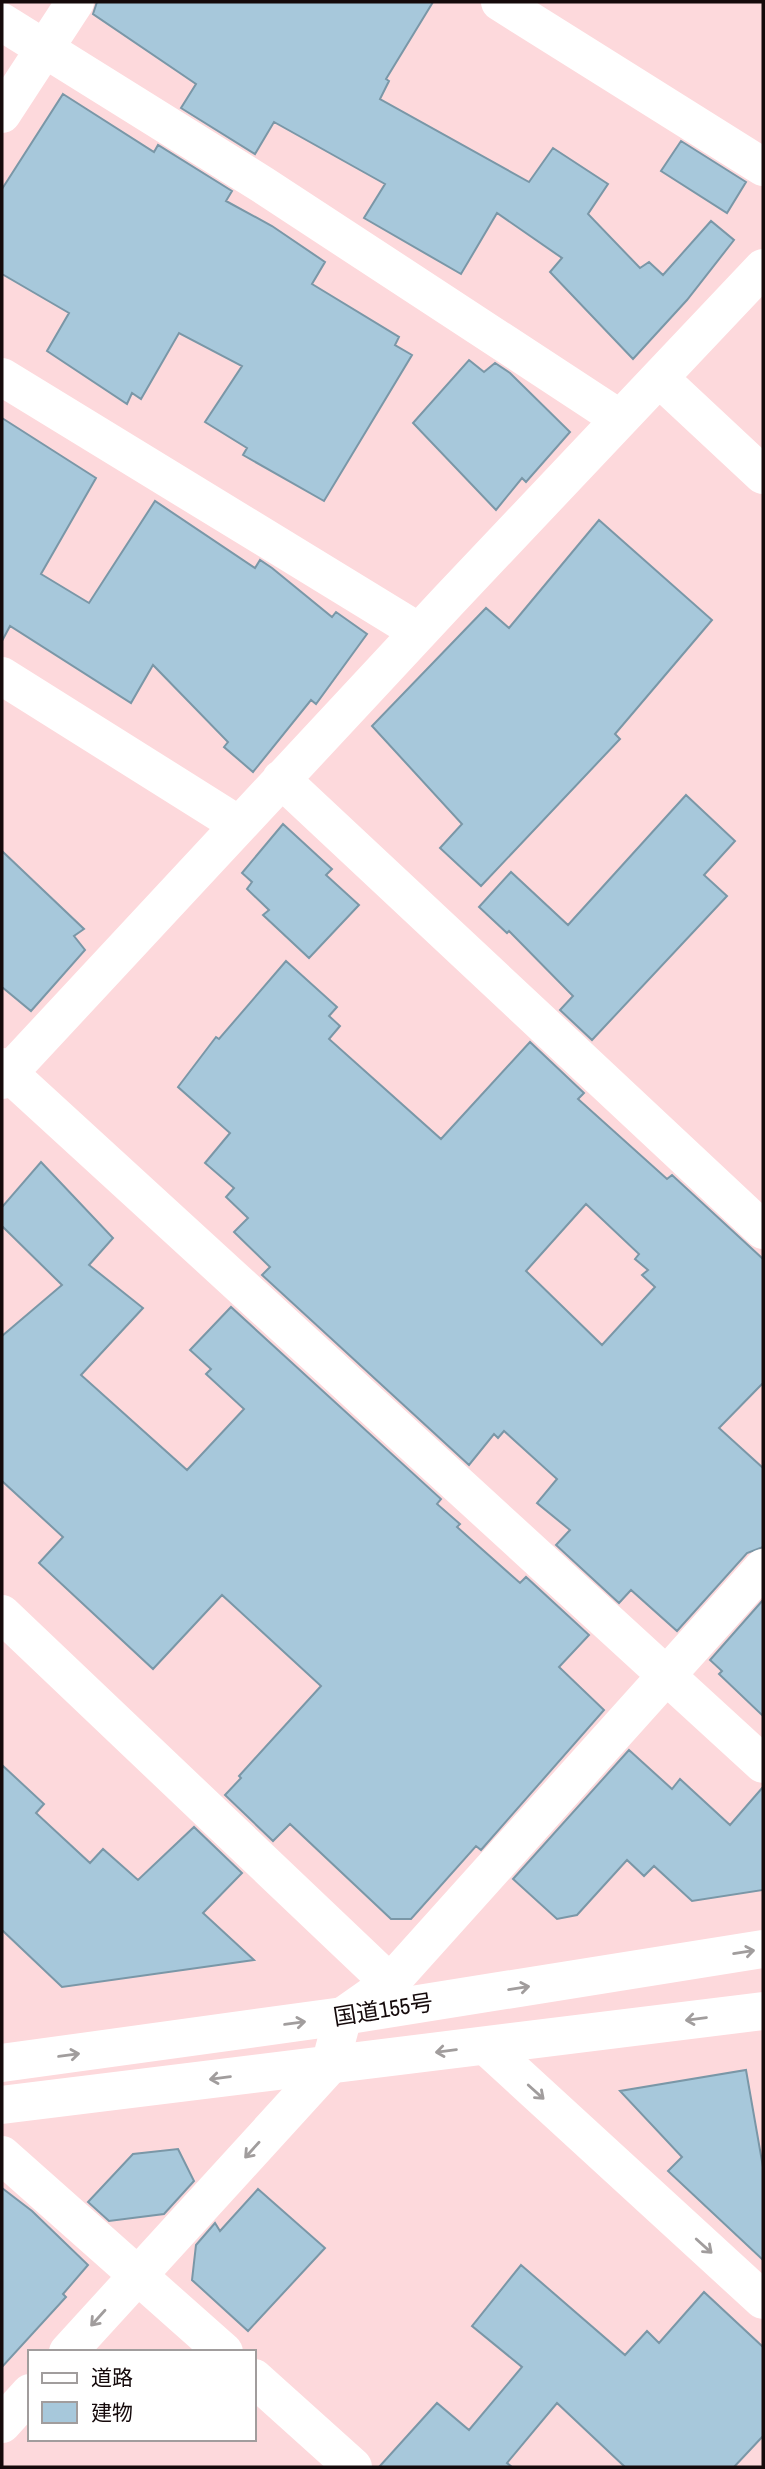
<svg xmlns="http://www.w3.org/2000/svg" width="765" height="2469" font-family="'Archivo Narrow','Noto Sans JP',sans-serif">
	<style>
		.building { fill: #a7c8db; stroke: #7a97a7; stroke-width: 2; fill-rule: evenodd }
		.lines { fill: none; stroke-linecap: round; stroke-linejoin: round }
		.minor { stroke: #fff; stroke-width: 38 }
		.highway { stroke: #fff; stroke-width: 38 }
		.oneway { stroke: #a19d9d }
		.labels { text-anchor: middle; dominant-baseline: central; stroke-width: 5; stroke-linejoin: round; paint-order: stroke }
		.street-label { font-size: 23px; fill: #150a0b; stroke: #fff }
	</style>
	<rect width="100%" height="100%" fill="#fdd9dc"/>
	<path class="building" d="M97 2H433L386 79 389 81 380 99 529 182 553 148 608 184 588 214 640 268 649 262 663 275 711 221 734 240 687 300 633 359 550 272 562 258 497 213 461 274 364 218 385 184 274 122 255 154 181 108 196 84 93 14Z
		M63 94 154 152 158 145 232 191 226 201 272 226 325 262 312 284 399 337 395 345 412 355 324 501 243 455 247 448 205 422 242 366 179 333 141 399 132 393 127 404 47 351 69 313 2 274V189Z
		M681 141 746 182 727 213 661 171Z
		M469 360 484 372 495 363 510 373 570 432 526 482 522 478 496 510 413 423Z
		M2 418 96 478 41 574 89 603 155 501 255 568 260 560 272 568 332 617 336 612 367 634 316 704 311 700 253 772 224 747 228 742 153 665 131 703 10 626 2 641Z
		M599 520 712 620 615 734 620 739 481 886 440 848 462 824 372 726 486 608 509 628Z
		M686 795 735 841 704 875 727 896 592 1040 560 1010 573 996 509 931 507 933 479 907 511 872 568 925Z
		M283 824 332 869 326 875 359 905 309 958 263 915 269 910 247 889 252 882 242 873Z
		M2 851 84 929 74 936 85 950 31 1011 2 987Z
		M286 961 337 1007 329 1016 340 1026 329 1039 441 1139 530 1042 584 1093 578 1099 667 1179 672 1175 763 1259V1383L719 1428 763 1468V1547L747 1553 677 1631 631 1590 619 1603 556 1545 570 1530 537 1503 557 1479 504 1431 498 1438 494 1434 469 1465 262 1275 270 1267 234 1232 248 1218 226 1197 234 1188 205 1163 230 1133 178 1087 216 1037 219 1039ZM586 1204 639 1254 635 1259 648 1270 642 1275 655 1287 602 1345 526 1271Z
		M41 1162 113 1238 89 1265 143 1308 81 1375 187 1470 244 1409 206 1374 211 1369 190 1350 231 1307 441 1499 437 1504 460 1524 457 1527 520 1583 526 1577 589 1635 559 1667 604 1710 481 1850 476 1846 411 1919H391L290 1824 273 1841 225 1795 241 1778 239 1776 321 1686 222 1595 153 1669 39 1563 63 1537 2 1481V1336L62 1285 2 1226V1207Z
		M763 1600V1716L719 1674 722 1671 710 1660Z
		M629 1750 672 1789 680 1779 730 1825 763 1787V1890L692 1901 654 1866 644 1876 627 1860 577 1915 557 1919 513 1879Z
		M2 1765 44 1804 36 1813 90 1863 103 1849 138 1880 194 1827 242 1873 203 1913 254 1960 62 1987 2 1930Z
		M746 2070 763 2167V2260L668 2171 682 2157 620 2091Z
		M178 2149 194 2181 164 2214 109 2221 88 2202 133 2154Z
		M2 2188 32 2211 88 2265 63 2294 66 2297 2 2367Z
		M258 2189 325 2248 248 2331 192 2280 196 2245 215 2223 220 2231Z
		M521 2265 625 2355 647 2331 659 2343 704 2292 763 2347V2436L734 2467H625L557 2403 507 2463 512 2467H379L437 2403 469 2430 522 2367 472 2326Z"/>
	<g class="lines">
		<path class="minor" d="M500 2 763 167
			M2 22 263 185 620 419
			M2 114 75 2
			M2 377 419 632
			M659 378 763 475
			M2 676 239 825
			M281 779 763 1230
			M2 1067 763 1764
			M2 1080 448 601 763 268
			M2 1614 390 1983
			M486 2046 763 2300
			M2 2155 224 2352
			M68 2352 330 2065 343 2016 390 1983 763 1568
			M254 2378 353 2467
			M2 2424 30 2393"/>
		<path class="highway" d="M2 2063 343 2016 763 1949
			M2 2105 763 2011"/>
	</g>
	<defs><path id="oneway-shaft" d="M-6 0H5M1.5-3L5.5 0L1.5 3" fill="none" stroke-width="1.6" stroke-linecap="round" stroke-linejoin="round" transform="scale(1.75)"/></defs>
	<g class="oneway">
		<use href="#oneway-shaft" transform="translate(744 1952) rotate(-9)"/>
		<use href="#oneway-shaft" transform="translate(519 1988) rotate(-9)"/>
		<use href="#oneway-shaft" transform="translate(696 2019) rotate(173)"/>
		<use href="#oneway-shaft" transform="translate(295 2023) rotate(-8)"/>
		<use href="#oneway-shaft" transform="translate(446 2051) rotate(173)"/>
		<use href="#oneway-shaft" transform="translate(69 2055) rotate(-8)"/>
		<use href="#oneway-shaft" transform="translate(220 2078) rotate(173)"/>
		<use href="#oneway-shaft" transform="translate(536 2092) rotate(42)"/>
		<use href="#oneway-shaft" transform="translate(252 2150) rotate(132)"/>
		<use href="#oneway-shaft" transform="translate(704 2246) rotate(42)"/>
		<use href="#oneway-shaft" transform="translate(98 2318) rotate(132)"/>
	</g>
	<g class="labels">
		<g class="street-label">
			<text transform="translate(383 2009) rotate(-9)">国道155号</text>
		</g>
	</g>
	<rect width="765" height="2469" fill="none" stroke="#150a0b" stroke-width="7"/>
	<rect x="28" y="2350" width="228" height="91" fill="#ffffff" stroke="#a19d9d" stroke-width="2"/>
	<rect x="42" y="2373" width="35" height="10" fill="#ffffff" stroke="#a19d9d" stroke-width="2"/>
	<text x="91" y="2385" font-size="21" fill="#150a0b">道路</text>
	<rect x="42" y="2402" width="35" height="21" fill="#a7c8db" stroke="#a19d9d" stroke-width="2"/>
	<text x="91" y="2420" font-size="21" fill="#150a0b">建物</text>
</svg>
